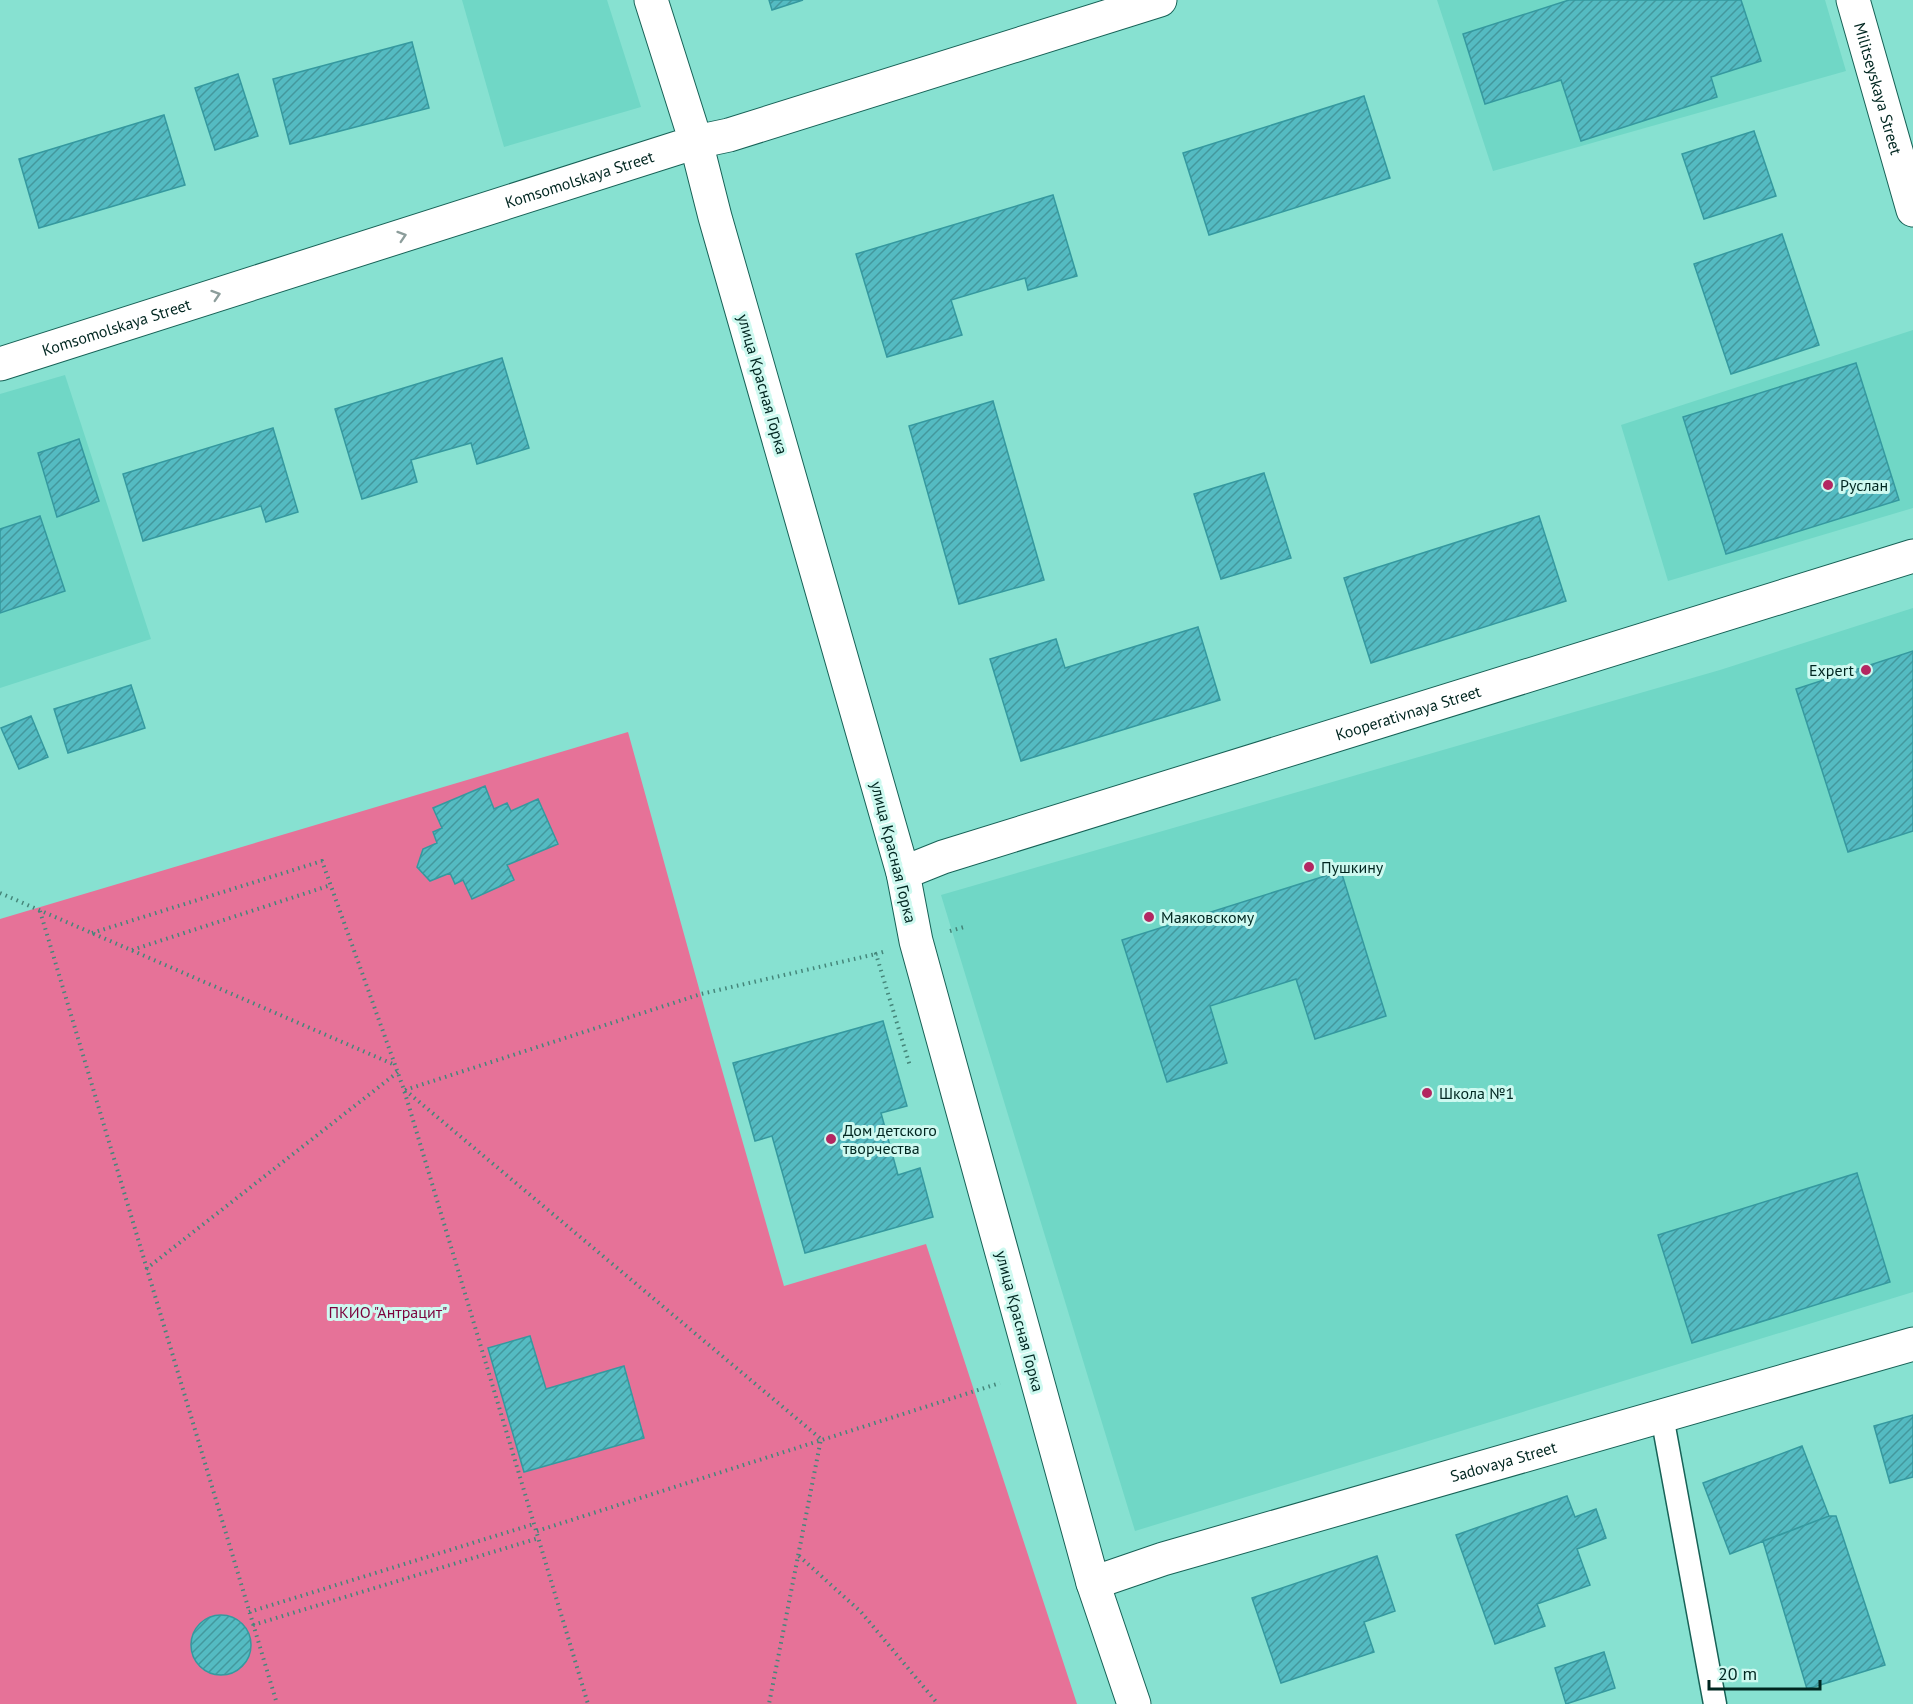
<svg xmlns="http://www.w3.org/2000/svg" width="1913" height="1704" font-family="'PT Sans',sans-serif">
<defs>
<pattern id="building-hatch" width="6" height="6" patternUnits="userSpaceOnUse" patternTransform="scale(1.5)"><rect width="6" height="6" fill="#54bbc2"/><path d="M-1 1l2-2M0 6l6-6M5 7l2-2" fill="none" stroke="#43989d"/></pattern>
</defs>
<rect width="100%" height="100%" fill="#87e1d1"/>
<path fill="#70d7c6" d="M462,0H607L641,107L504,147Z
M1437,0H1825L1846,71L1493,171Z
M1913,330V508L1668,581L1621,425Z
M65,375L151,639L0,688V394Z
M1913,608V1292L1135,1531L941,895L1720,670Z"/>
<path fill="#e67298" d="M628,732L710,1028L784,1286L926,1244L1077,1704H0V919Z"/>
<path fill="url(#building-hatch)" stroke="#35999f" stroke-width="1.5" d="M769,0H803L772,10Z
M1569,0H1741L1761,61L1711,77L1717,97L1581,141L1561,80L1485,104L1463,34Z
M412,42L429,108L290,144L273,79Z
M238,74L258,136L215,150L195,88Z
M1364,96L1390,178L1209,235L1183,153Z
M164,115L185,185L39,228L19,159Z
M1754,131L1776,196L1704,219L1682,154Z
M1053,195L1077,276L1028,290L1025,278L951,300L962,335L887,357L856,254Z
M1782,234L1819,345L1731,374L1694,264Z
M502,358L529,448L477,464L471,443L411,460L417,482L362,499L335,409Z
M1856,363L1899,500L1726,554L1683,417Z
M993,401L1044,580L959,604L909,426Z
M273,428L298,512L266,522L261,506L143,541L123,474Z
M79,439L99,501L57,517L38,453Z
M1264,473L1291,558L1221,579L1194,494Z
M40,516L65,591L0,613V529Z
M1539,516L1566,601L1371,663L1344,578Z
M1198,627L1220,700L1021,761L990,659L1056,639L1065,668Z
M1913,651V831L1848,852L1796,689Z
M131,685L145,728L68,753L54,709Z
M31,716L48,757L19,769L1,728Z
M485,786L494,809L507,803L511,811L538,799L558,844L507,865L514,880L472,899L463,880L455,884L450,873L430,881L417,867L423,849L437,843L433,832L442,828L433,808Z
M1341,871L1386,1016L1315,1039L1296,979L1210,1006L1227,1063L1167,1082L1122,940Z
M883,1021L907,1106L881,1113L898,1175L920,1168L933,1217L805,1253L772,1136L755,1141L733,1063Z
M1857,1173L1890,1282L1692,1343L1658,1235Z
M530,1336L546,1389L624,1366L644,1438L524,1472L488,1348Z
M1913,1415V1477L1890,1483L1874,1426Z
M1802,1446L1829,1516L1730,1554L1703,1483Z
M1567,1496L1575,1517L1596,1509L1606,1538L1577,1549L1590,1585L1537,1604L1545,1626L1495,1644L1456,1535Z
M1829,1516H1836L1885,1665L1807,1689L1763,1541Z
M1377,1556L1395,1611L1364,1622L1374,1652L1281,1683L1252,1598Z
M191 1645a30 30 0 1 1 60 0a30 30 0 1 1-60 0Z
M1604,1652L1615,1688L1566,1704L1555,1668Z"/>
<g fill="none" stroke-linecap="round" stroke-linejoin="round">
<defs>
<path id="service" d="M1662,1416L1715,1704"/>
<g id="minor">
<path id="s1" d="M1853,0L1913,210"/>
<path id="s2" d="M903,873L943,857L1913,556"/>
<path id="s3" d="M1093,1583L1163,1559L1913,1344"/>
<path d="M1134,1704L1093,1583L916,941L903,873L715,217L696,142L729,135L1160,0"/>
</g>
<g id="tertiary">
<path id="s4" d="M0,364L696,142L651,0"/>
</g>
</defs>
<use href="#service" stroke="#176257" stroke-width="25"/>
<use href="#minor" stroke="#176257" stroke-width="35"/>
<use href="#tertiary" stroke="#176257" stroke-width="35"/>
<path stroke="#45867a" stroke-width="4" stroke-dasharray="1.5 4.5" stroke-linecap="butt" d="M0,893L395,1065
M40,911L277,1704
M950,931L964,927
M92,933L322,861L404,1090L588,1704
M132,950L331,885
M883,952L876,954L910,1066
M405,1090L821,1439L769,1704
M405,1090L701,994L876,954
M146,1269L398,1072
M537,1531L1000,1383
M799,1556L861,1612L938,1704
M249,1612L534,1524
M253,1625L539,1538"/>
<use href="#service" stroke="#fff" stroke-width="22"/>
<use href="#minor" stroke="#fff" stroke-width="33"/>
<use href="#tertiary" stroke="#fff" stroke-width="33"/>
</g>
<defs><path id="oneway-chevron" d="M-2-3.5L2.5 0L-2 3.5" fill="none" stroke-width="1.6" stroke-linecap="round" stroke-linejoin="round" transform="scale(1.5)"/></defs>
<g stroke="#8c9d9b">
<use href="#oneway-chevron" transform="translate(402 236) rotate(-18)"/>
<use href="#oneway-chevron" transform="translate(216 295) rotate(-18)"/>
</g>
<g fill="#b32761" stroke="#cef9f0" stroke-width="2">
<circle cx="1828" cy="485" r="6"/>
<circle cx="1866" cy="670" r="6"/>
<circle cx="1309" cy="867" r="6"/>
<circle cx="1149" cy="917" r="6"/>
<circle cx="1427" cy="1093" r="6"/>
<circle cx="831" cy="1139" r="6"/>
</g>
<g text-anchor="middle" stroke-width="6" stroke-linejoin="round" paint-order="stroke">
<g font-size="16" fill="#002620" stroke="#cef9f0">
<text dy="6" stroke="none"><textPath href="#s1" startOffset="92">Militseyskaya Street</textPath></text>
<text dy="6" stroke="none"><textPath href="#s4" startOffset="608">Komsomolskaya Street</textPath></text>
<text dy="6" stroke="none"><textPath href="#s4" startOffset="122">Komsomolskaya Street</textPath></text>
<text transform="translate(763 384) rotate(74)" y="6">улица Красная Горка</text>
<text dy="6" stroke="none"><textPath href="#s2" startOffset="530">Kooperativnaya Street</textPath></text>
<text transform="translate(894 852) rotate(76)" y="6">улица Красная Горка</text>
<text transform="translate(1020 1321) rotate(75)" y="6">улица Красная Горка</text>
<text dy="6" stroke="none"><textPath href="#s3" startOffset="428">Sadovaya Street</textPath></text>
</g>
<g font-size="16" fill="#002620" stroke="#cef9f0" text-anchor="start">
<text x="1840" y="491">Руслан</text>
<text x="1854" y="676" text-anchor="end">Expert</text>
<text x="1321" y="873">Пушкину</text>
<text x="1161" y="923">Маяковскому</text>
<text x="1439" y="1099">Школа №1</text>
<text x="843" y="1136">Дом детского<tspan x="843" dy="18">творчества</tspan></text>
</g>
<g font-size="16" fill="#7b023c" stroke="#cef9f0">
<text x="388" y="1318">ПКИО "Антрацит"</text>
</g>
</g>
<path d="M1709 1680v9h111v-9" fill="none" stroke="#002620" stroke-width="3"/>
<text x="1718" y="1680" font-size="18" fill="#002620" stroke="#cef9f0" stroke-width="4.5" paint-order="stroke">20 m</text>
</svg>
